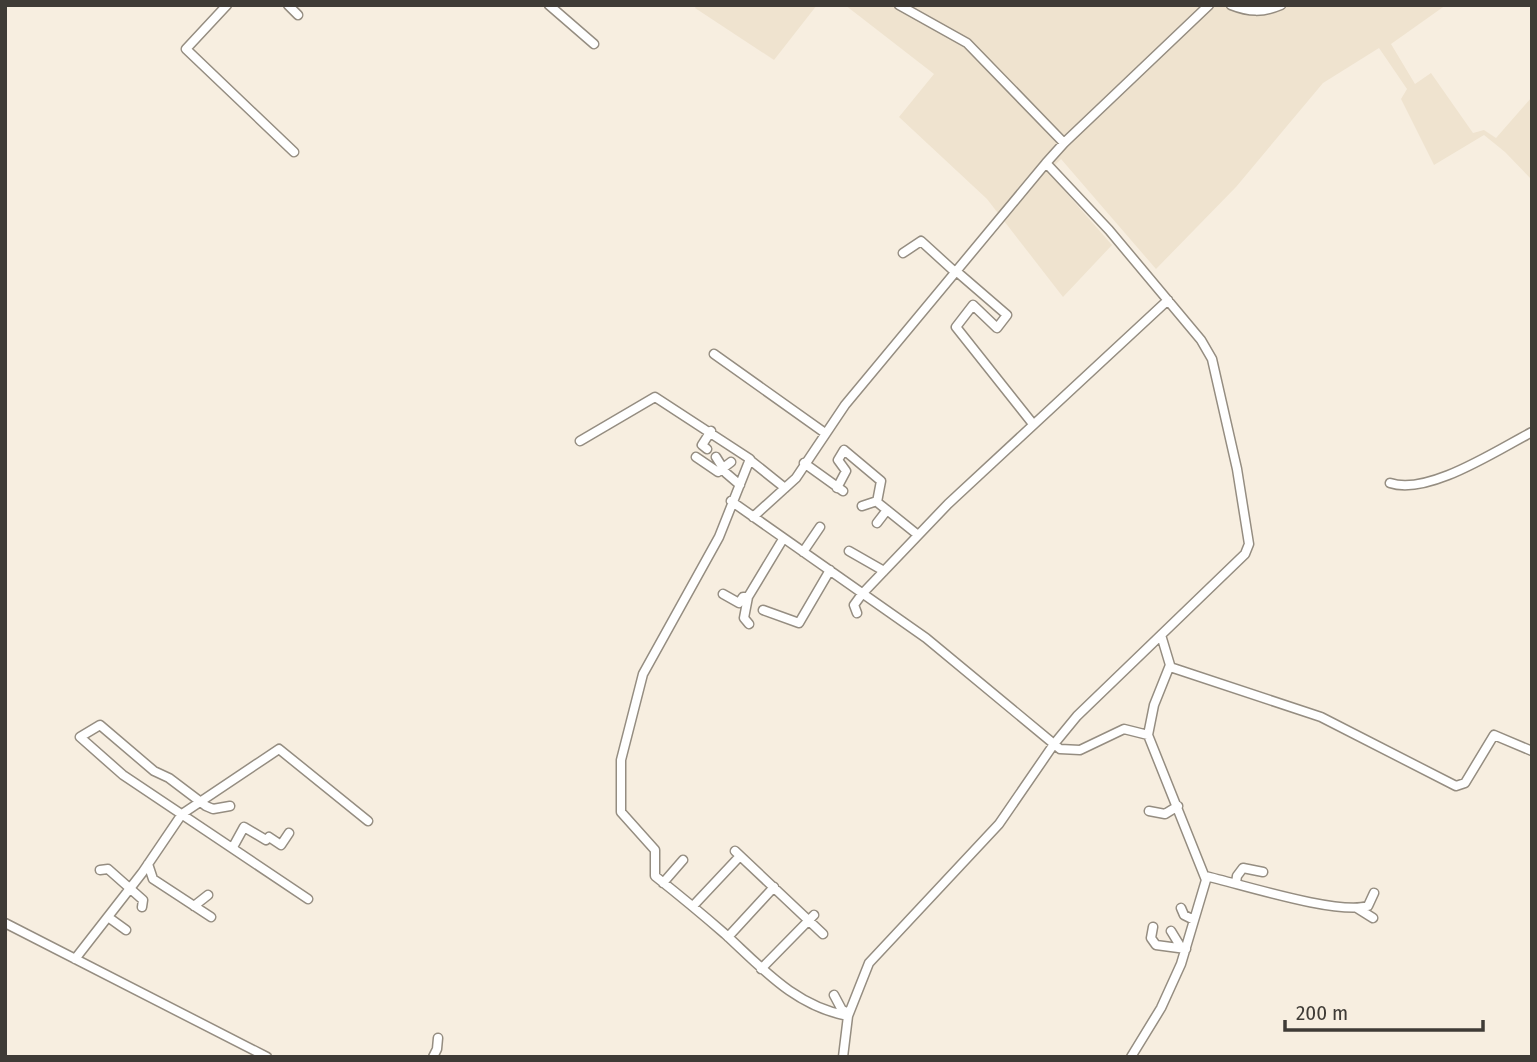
<svg xmlns="http://www.w3.org/2000/svg" width="1537" height="1062" font-family="'Fira Sans Condensed',sans-serif">
<rect width="100%" height="100%" fill="#f7eee0"/>
<path fill="#efe3cf" d="M697,5H817L774,60L695,8Z
M845,5H1446L1391,44L1415,84L1431,73L1473,133L1484,130L1496,138L1532,97V180L1505,152L1484,135L1434,165L1401,99L1407,89L1379,48L1323,83L1236,187L1156,269L1061,159L1048,172L1112,245L1063,297L987,199L899,117L934,74Z"/>
<g fill="none" stroke-linecap="round" stroke-linejoin="round">
<defs>
<path id="street" d="M227,5L186,49L294,152
M288,5L298,15
M549,5L594,44
M1231,5C1249,12 1262,13 1281,5
M1064,143L1209,5
M903,253L921,241L955,272
M956,271L1007,315L997,328L973,305L956,327L1033,424
M714,354L825,433
M580,441L655,397L750,459L719,537L643,674L621,760V812L655,850V876C679,895 702,914 725,934C763,969 795,1006 848,1016
M707,449L702,445L711,431
M696,457L718,472L731,462
M716,457L726,473L740,485
M750,460L785,488
M804,463L843,491
M1390,483C1428,496 1497,450 1532,432
M837,488L846,471L838,460L844,450L881,481L877,502L918,535
M731,501L926,638L1060,749L1080,750L1124,729L1148,735
M862,506L877,501
M753,517L796,478L845,405L1046,163
M877,523L887,510
M849,551L884,571
M803,552L820,527
M723,594L739,603L743,597H748L783,539
M748,597L744,618L749,624
M763,610L799,623L830,570
M857,613L854,605L862,594L948,504L1168,300
M1170,667L1321,717L1456,786L1465,783L1494,735L1532,751
M230,806L213,809L206,806L169,778L154,771L100,725L80,737L123,775L308,899
M1149,811L1165,814L1178,806
M233,847L244,827L266,840L269,837L281,845L289,833
M735,851L823,934
M148,864L153,879L211,917
M100,870L108,869L143,900L142,907
M1205,876C1241,884 1336,915 1368,906L1374,893
M663,883L683,860
M1236,883L1237,876L1243,868L1263,872
M194,906L208,895
M693,906L740,856
M1181,908L1184,915L1194,920
M1357,908L1373,918
M108,917L126,930
M5,923L267,1057
M1153,927L1151,938L1156,945L1186,949
M1171,931L1182,949
M728,937L774,887
M75,959L142,873L182,814L279,749L368,821
M761,969L814,915
M834,995L842,1010L849,1013
M433,1057L437,1049L438,1038
M843,1057L848,1016L869,963L999,824L1054,744L1077,716L1245,554L1249,544L1237,469L1212,359L1201,340L1109,230L1046,163L1064,143L967,43L899,5
M1131,1057L1161,1008L1181,964L1206,880L1148,735L1154,705L1170,665L1161,635"/>
</defs>
<use href="#street" stroke="#958d81" stroke-width="11"/>
<use href="#street" stroke="#fff" stroke-width="8"/>
</g>
<rect width="1537" height="1062" fill="none" stroke="#3f3b36" stroke-width="14"/>
<path d="M1285 1020v10h198v-10" fill="none" stroke="#3f3b36" stroke-width="3.5"/>
<text x="1296" y="1020" font-size="21" fill="#3f3b36" stroke="#f7eee0" stroke-width="5" paint-order="stroke">200 m</text>
</svg>
